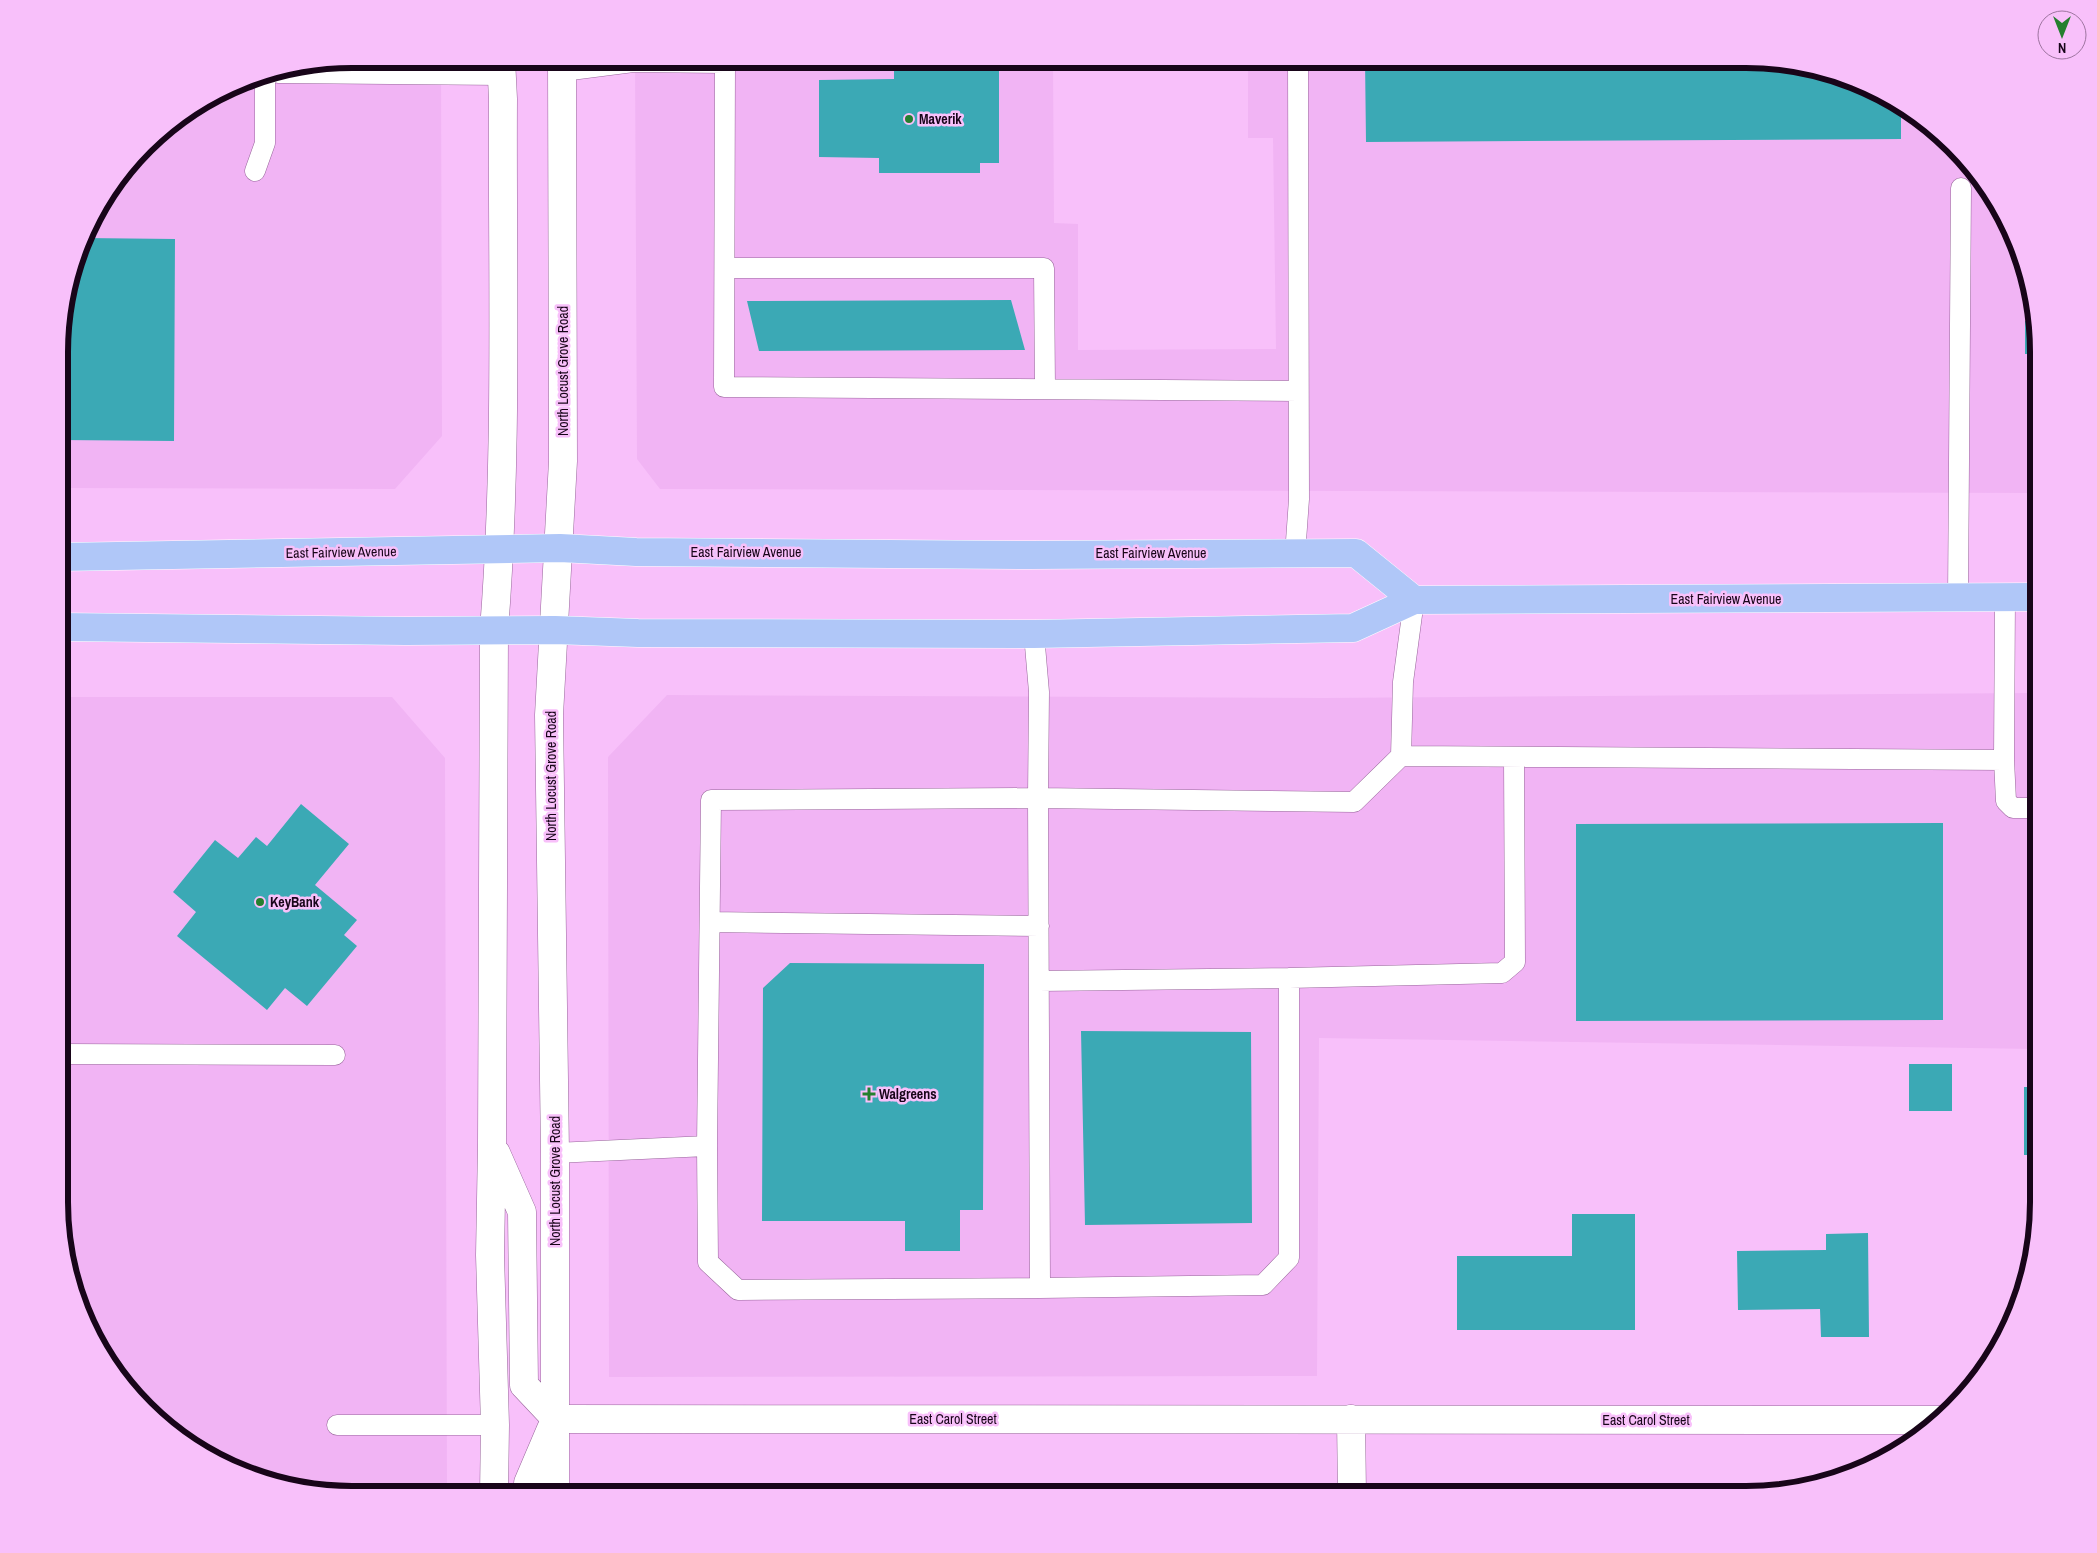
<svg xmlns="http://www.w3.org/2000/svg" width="2097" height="1553" font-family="'Archivo Narrow',sans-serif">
<rect width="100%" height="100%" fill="#f8c0fa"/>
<path fill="#f1b4f4" d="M351,59H441L442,436L395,489L61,488V313L89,222L158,131L239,81Z
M635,59H1053L1054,223L1078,224V350L1276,349L1273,138H1248V59H1765L1858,81L1924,119L1966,159L2008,222L2038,332V493L660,489L637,459Z
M2038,693V1049L1319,1038L1317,1376L609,1377L608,757L667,695L1323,698Z
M61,697H392L445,758L447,1494H332L257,1479L173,1434L98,1348L61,1240Z"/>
<path fill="#3ba9b5" d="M1365,59H1765L1858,81L1901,106V139L1366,142Z
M999,60V163H980V173H879V158L819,157V80L894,79V61Z
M84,238L175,239L174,441L61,440V313Z
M1011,300L1025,350L759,351L747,301Z
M2025,321H2034L2038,332V354H2025Z
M301,804L349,844L315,885L357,920L344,935L357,946L307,1006L285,988L267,1010L177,936L196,912L173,892L215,840L238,858L256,837L267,846Z
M1943,823V1020L1576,1021V824Z
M790,963L984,964L983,1210H960V1251H905V1221H762L763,988Z
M1081,1031L1251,1032L1252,1223L1085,1225Z
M1909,1064H1952V1111H1909Z
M2024,1087H2038V1155H2024Z
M1572,1214H1635V1330H1457V1256H1572Z
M1868,1233L1869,1337H1821L1820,1309L1738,1310L1737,1251L1826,1250V1234Z"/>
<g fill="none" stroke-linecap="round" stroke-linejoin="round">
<defs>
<path id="lane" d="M563,71L633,62L725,63L724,387L1298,391
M278,73L502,75
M255,171L265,143V76
M725,268H1044L1045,389
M1295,555L1299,499L1298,59
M1958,598L1961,188
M1034,634L1039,692L1038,798L1354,802L1401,756L2004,760L2005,597
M1401,756L1403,682L1414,600
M2004,760L2006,801L2013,808H2038
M710,922L1039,926
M1289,978L1502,973L1515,962L1514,757
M1039,981L1289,978V1258L1263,1285L1040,1288
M61,1054L335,1055
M555,1153L707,1146L711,800L1038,798L1040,1288L738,1290L708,1262L707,1146
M337,1425H495"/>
<path id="street" d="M556,1419L1940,1420
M1351,1419L1352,1494"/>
<path id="secondary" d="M496,1153L522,1212L524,1385L556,1419
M494,1494L495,1425L490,1255L492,1144L494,630C508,453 502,276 503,99L501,59
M528,1494V1483L551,1429
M555,1494V1153L549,715L563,461L562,59"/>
<path id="primary" d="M61,557L560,548L636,552L1031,555L1356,553L1414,600
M61,627L406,631L555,630L638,633L1034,634L1353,628L1414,600L2038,597"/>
</defs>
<use href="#lane" stroke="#98669b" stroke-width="21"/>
<use href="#street" stroke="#98669b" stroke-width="29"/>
<use href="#secondary" stroke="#98669b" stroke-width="29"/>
<use href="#primary" stroke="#fff" stroke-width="29"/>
<use href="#lane" stroke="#fff" stroke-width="20"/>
<use href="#street" stroke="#fff" stroke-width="28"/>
<use href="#secondary" stroke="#fff" stroke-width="28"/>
<use href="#primary" stroke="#b0c7f8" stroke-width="28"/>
</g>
<g fill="#257f2f" stroke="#f8c0fa" stroke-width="2">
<circle cx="909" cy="119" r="5"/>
<circle cx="260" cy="902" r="5"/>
<path d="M866.5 1086.5h5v5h5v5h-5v5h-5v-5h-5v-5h5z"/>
</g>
<g text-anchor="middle" stroke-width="5" stroke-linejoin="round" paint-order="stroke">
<g font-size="14" font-weight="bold" fill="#180519" stroke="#f8c0fa" text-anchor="start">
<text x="919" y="124">Maverik</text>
<text x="270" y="907">KeyBank</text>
<text x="879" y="1099">Walgreens</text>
</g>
<g font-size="14" fill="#180519" stroke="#f8c0fa">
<text transform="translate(563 371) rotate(-90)" y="5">North Locust Grove Road</text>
<text transform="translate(341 552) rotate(-1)" y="5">East Fairview Avenue</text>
<text x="746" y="557">East Fairview Avenue</text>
<text x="1151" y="558">East Fairview Avenue</text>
<text x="1726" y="604">East Fairview Avenue</text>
<text transform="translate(551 776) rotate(-90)" y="5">North Locust Grove Road</text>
<text transform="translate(555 1181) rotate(-90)" y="5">North Locust Grove Road</text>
<text x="953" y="1424">East Carol Street</text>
<text x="1646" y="1425">East Carol Street</text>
</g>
</g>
<path d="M0 0H2097V1553H0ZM352 68H1746A284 284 0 0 1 2030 352V1202A284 284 0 0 1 1746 1486H352A284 284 0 0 1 68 1202V352A284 284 0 0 1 352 68Z" fill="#f8c0fa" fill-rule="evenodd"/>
<path fill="none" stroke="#180519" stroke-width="6" d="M352 68H1746A284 284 0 0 1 2030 352V1202A284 284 0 0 1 1746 1486H352A284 284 0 0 1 68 1202V352A284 284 0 0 1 352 68Z"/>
<g transform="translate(2062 35) rotate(180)"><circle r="24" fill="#f8c0fa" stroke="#9e75a0"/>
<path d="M0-4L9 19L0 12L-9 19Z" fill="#257f2f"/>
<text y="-8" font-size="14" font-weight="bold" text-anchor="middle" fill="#180519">N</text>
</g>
</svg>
